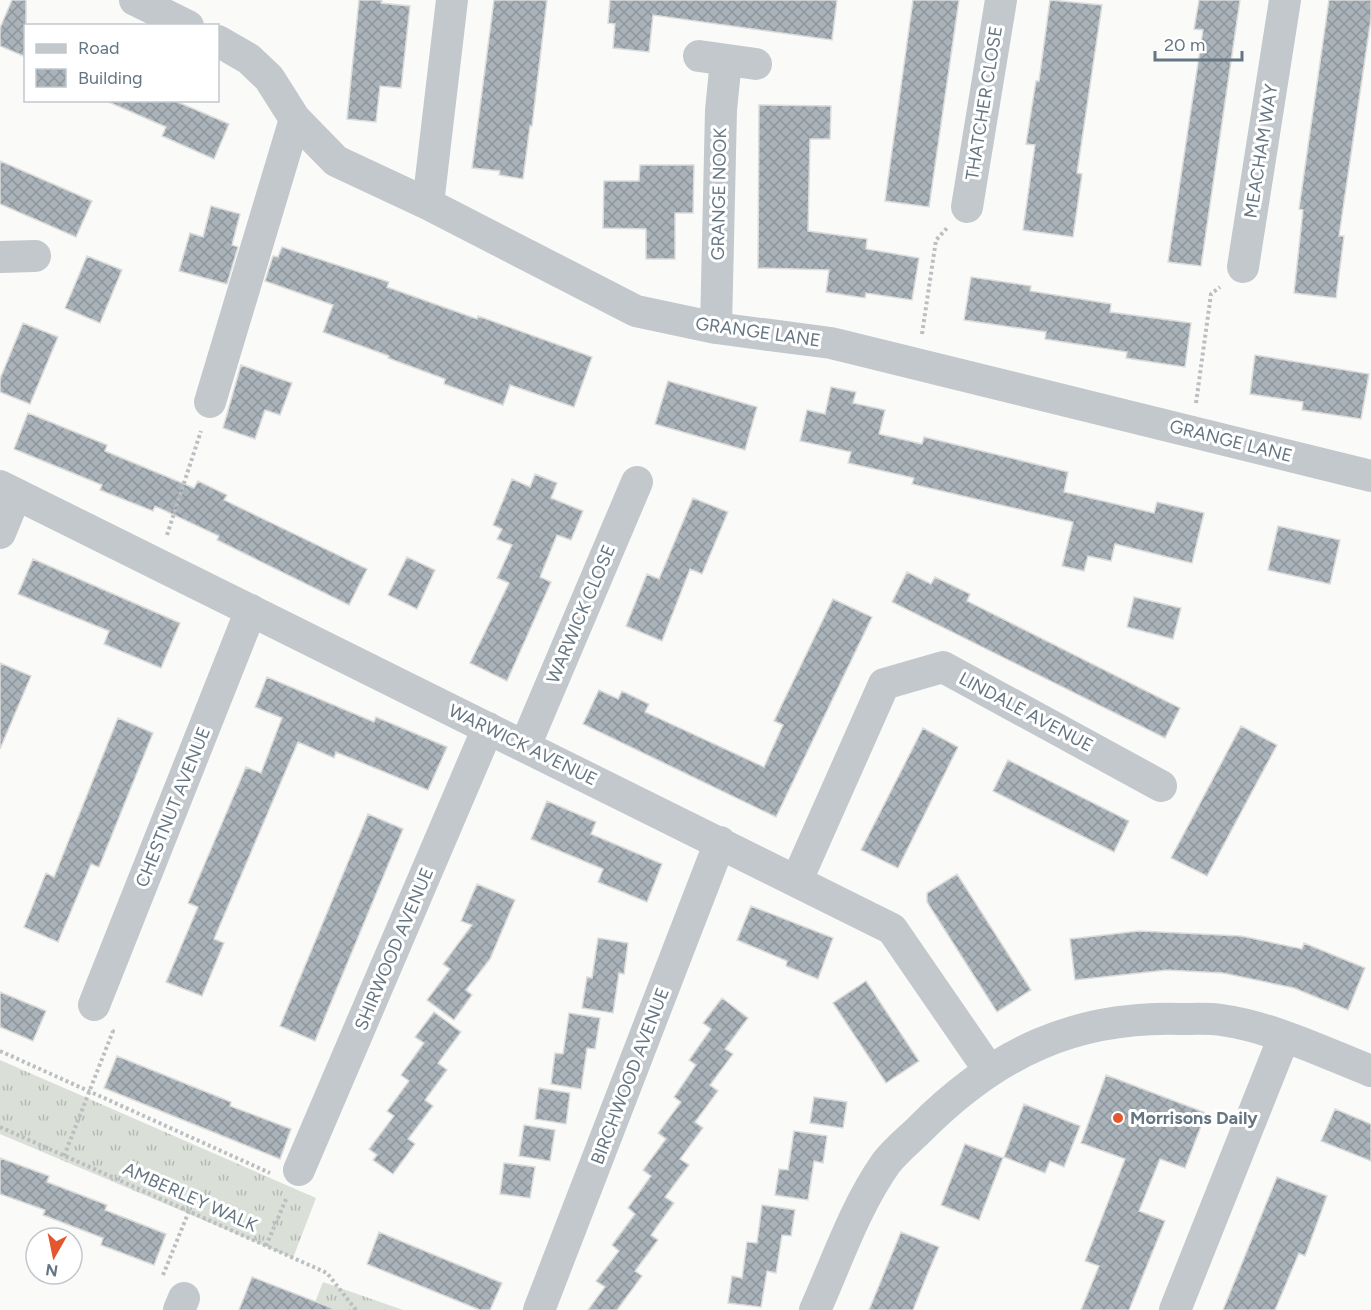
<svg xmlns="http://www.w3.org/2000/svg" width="1371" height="1310" font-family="Figtree,sans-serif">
<defs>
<pattern id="grass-tufts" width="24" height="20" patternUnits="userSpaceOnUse" patternTransform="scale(1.5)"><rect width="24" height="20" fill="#dadfd7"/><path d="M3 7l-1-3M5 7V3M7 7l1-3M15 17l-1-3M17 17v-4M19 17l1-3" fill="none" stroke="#b4b9b4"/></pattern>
<pattern id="building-cross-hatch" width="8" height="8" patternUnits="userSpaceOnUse" patternTransform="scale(1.5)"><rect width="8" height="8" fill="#aab3b9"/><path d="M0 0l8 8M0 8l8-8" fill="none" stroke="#8e969c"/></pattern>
</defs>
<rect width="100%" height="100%" fill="#fafaf8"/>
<path fill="url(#grass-tufts)" d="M0,1060L316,1198L293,1258L0,1134Z
M323,1282L403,1310H312Z"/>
<path fill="url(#building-cross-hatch)" stroke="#dcdcda" stroke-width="1.5" d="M12,0H26V57L0,46V28Z
M359,0H382L381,3L410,6L401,88L380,86L376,122L347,119Z
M494,0H547L532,126H530L523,179L499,175L500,171L472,168Z
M610,0H837L832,40L653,15L649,52L613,48L615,24L608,23Z
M913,0H959L929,207L885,201Z
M1050,0L1102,5L1077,173L1082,174L1073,237L1023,230L1035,145L1026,144L1036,81H1039Z
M1199,0H1240L1201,266L1168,262L1203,30L1194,29Z
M1329,0H1371V18L1339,236H1344L1336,298L1294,293L1303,210L1299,209Z
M104,100H173L229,124L214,159L162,136L166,127Z
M759,105L831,106L830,139H810L808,231L867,239L866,249L919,258L912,300L866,293L865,298L826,292L829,270L758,268Z
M0,161L92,201L76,237L0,204Z
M640,165H694L693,213H675V259H646V229L603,228L604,181H639Z
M211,206L240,214L232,245L238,247L227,284L179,271L190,233L203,237Z
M282,247L389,282L387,287L477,319L478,316L592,357L574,407L510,385L503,405L444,384L445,379L388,358L389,356L323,332L333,305L265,281L273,256L278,257Z
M87,256L122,270L100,323L65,308Z
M971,277L1031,286L1030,291L1111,304L1110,312L1191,323L1185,367L1126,358L1127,352L1045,339L1046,332L964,320Z
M23,323L58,337L30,404L0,392V379Z
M1255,355L1369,374L1361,419L1302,410L1303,402L1250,394Z
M241,365L292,383L280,415L265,410L255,439L223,428Z
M668,381L757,407L745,450L655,424Z
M831,387L856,392L853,403L885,410L879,434L922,444L924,437L1068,472L1064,492L1154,513L1157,502L1204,513L1192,563L1115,544L1111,561L1088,556L1084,571L1062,566L1073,522L912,484L914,478L848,463L851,452L800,441L807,410L825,414Z
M28,413L107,445L105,451L194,488L198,481L227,495L224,500L367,569L349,605L217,540L219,536L155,506L153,511L100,490L102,485L14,449Z
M535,474L557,483L551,498L583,511L571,540L557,535L540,577L551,582L507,681L470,663L509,583L497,578L512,545L497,539L502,529L493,525L512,479L530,487Z
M693,498L728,512L702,574L690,569L662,641L626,626L647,574L659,579Z
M1278,526L1340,540L1330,584L1268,570Z
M407,557L435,570L417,609L388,595Z
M33,559L180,623L161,668L104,644L109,631L18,594Z
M907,572L931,584L935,577L970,594L967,601L1180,708L1165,738L892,602Z
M1134,597L1181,608L1173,639L1127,627Z
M833,599L872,617L776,817L583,724L599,690L618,699L622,691L649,704L645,712L764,767L783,725L774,721Z
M0,663L31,676L0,749Z
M267,677L374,722L376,717L447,747L428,790L336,752L334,758L298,742L214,939L224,943L202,996L166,982L198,907L188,903L246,767L261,773L282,718L255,707Z
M118,718L153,733L99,867L91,864L58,942L24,927L46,873L54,877Z
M1241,726L1277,745L1207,876L1171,858Z
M923,728L958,747L898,868L861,850Z
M1008,760L1129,821L1114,852L993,791Z
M547,801L596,822L591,834L662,864L647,902L598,882L603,869L531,839Z
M368,814L403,829L315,1041L280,1026Z
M957,874L1031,990L997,1012L927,902V893Z
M477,884L515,900L490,959L466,990L472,995L454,1020L427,1000L450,969L443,964L472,925L461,921Z
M751,906L833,938L818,979L786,966L787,961L737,940Z
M1139,931L1241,936L1302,949L1304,943L1365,968L1348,1010L1294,988L1223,973L1167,970L1075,980L1070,939Z
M598,938L628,943L624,974L619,973L613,1013L582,1008L587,977L592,978Z
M866,981L919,1061L886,1083L833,1003Z
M0,992L46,1011L33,1041L0,1027Z
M722,998L748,1018L725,1049L733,1054L710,1085L718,1091L695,1122L703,1128L680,1159L689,1165L665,1197L674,1203L651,1235L658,1240L635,1271L642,1276L617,1310H588L605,1287L596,1281L619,1251L612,1245L635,1214L628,1208L651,1176L643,1170L666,1139L658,1133L681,1102L674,1097L696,1065L689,1060L711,1029L703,1023Z
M434,1012L461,1032L438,1063L447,1070L425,1100L433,1106L408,1139L415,1144L393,1174L373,1160L377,1155L369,1149L394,1116L387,1111L409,1081L401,1075L424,1043L415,1037Z
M569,1013L600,1018L595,1049L587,1048L581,1089L551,1084L555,1053L563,1054Z
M117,1056L231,1102L230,1106L291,1129L280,1159L104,1088Z
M1106,1075L1206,1113L1185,1168L1160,1159L1139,1211L1165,1221L1129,1310H1081L1099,1266L1085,1261L1125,1159L1081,1143Z
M539,1088L570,1093L566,1124L535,1119Z
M814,1097L847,1102L843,1128L810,1123Z
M1024,1104L1080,1126L1064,1167L1050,1161L1045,1173L1004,1157Z
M1335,1109L1371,1124V1161L1321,1141Z
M524,1125L555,1130L550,1161L519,1156Z
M794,1131L827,1136L823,1163L814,1161L808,1200L775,1195L779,1169L788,1170Z
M965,1144L1003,1158L979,1220L941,1205Z
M0,1158L49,1176L47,1182L107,1205L105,1210L166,1234L154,1265L101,1245L103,1238L43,1215L45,1210L0,1194Z
M504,1163L535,1167L530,1198L500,1194Z
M1277,1177L1327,1196L1305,1256L1299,1253L1275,1310H1223Z
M762,1205L795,1210L791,1236L782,1235L776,1273L767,1271L761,1307L728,1303L732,1276L742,1278L747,1242L757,1243Z
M379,1232L502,1283L490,1310H480L367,1264Z
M901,1232L939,1247L927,1275L913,1310H869Z
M252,1277L332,1308V1310H239Z"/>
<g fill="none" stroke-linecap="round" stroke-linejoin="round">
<path stroke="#bbbfc2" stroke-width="4" stroke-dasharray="3 3" stroke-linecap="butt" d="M922,334L936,240L948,227
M1196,403L1211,294L1220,287
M167,535L201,431
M0,1051L270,1173
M0,1127L327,1273L356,1310
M64,1156L113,1031L110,1030
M266,1246L287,1197
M163,1275L189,1211"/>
<path stroke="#c3c8cc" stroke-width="32" d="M135,0L188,26
M218,41L249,59L269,78L295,119L336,161L428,204L636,311L716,328L831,343L1371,476
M699,56L756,64
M428,204L452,0
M967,207L1001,0
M0,257L35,256
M1243,267L1285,0
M716,328L721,110L726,60
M210,402L295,119
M0,486L892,929L989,1070
M0,533L16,494
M525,746L637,482
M797,880L884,684L943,667L1161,786
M94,1005L251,610
M299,1170L488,728
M179,1310L184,1298
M539,1310L720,842
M815,1310C837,1261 855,1207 886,1163C896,1150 910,1139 921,1128C996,1053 1074,1016 1180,1019C1193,1019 1208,1018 1221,1020C1272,1027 1323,1052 1371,1071
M1175,1310L1284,1037"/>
</g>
<circle fill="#e4572e" stroke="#fff" stroke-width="2" cx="1118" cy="1118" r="6"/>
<g text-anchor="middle" stroke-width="6" stroke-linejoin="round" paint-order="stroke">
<g font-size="18" fill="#657683" stroke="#fff">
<text transform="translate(984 103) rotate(-81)" y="6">THATCHER CLOSE</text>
<text transform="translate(1261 151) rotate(-81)" y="6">MEACHAM WAY</text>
<text transform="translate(719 194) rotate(-89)" y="6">GRANGE NOOK</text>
<text transform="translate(758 332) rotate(8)" y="6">GRANGE LANE</text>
<text transform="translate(1231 441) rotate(14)" y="6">GRANGE LANE</text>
<text transform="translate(581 614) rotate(-67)" y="6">WARWICK CLOSE</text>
<text transform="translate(1026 712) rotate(28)" y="6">LINDALE AVENUE</text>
<text transform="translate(523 745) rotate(26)" y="6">WARWICK AVENUE</text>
<text transform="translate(173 807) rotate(-68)" y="6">CHESTNUT AVENUE</text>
<text transform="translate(394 949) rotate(-67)" y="6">SHIRWOOD AVENUE</text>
<text transform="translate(630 1076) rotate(-69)" y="6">BIRCHWOOD AVENUE</text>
<text transform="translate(190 1197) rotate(24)" y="6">AMBERLEY WALK</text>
</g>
<g font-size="18" font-weight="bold" fill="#657683" stroke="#fff" text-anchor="start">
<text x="1130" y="1124">Morrisons Daily</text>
</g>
</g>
<rect x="24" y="24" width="195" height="78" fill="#ffffff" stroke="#c1c8cd" stroke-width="1.5"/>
<rect x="36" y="44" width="30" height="9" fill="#c3c8cc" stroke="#c1c8cd" stroke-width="1.5"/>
<text x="78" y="54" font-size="18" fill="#657683">Road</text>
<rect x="36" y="69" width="30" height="18" fill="url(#building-cross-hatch)" stroke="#c1c8cd" stroke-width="1.5"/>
<text x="78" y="84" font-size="18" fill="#657683">Building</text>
<g transform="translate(54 1256) rotate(189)"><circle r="28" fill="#ffffff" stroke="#c1c8cd" stroke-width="1.5"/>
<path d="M0-4.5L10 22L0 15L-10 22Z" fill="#e4572e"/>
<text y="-9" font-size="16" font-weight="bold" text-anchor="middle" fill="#657683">N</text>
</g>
<path d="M1155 51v9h87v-9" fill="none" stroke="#657683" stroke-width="3"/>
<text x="1164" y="51" font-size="18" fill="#657683" stroke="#ffffff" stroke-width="4.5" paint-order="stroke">20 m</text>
</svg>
